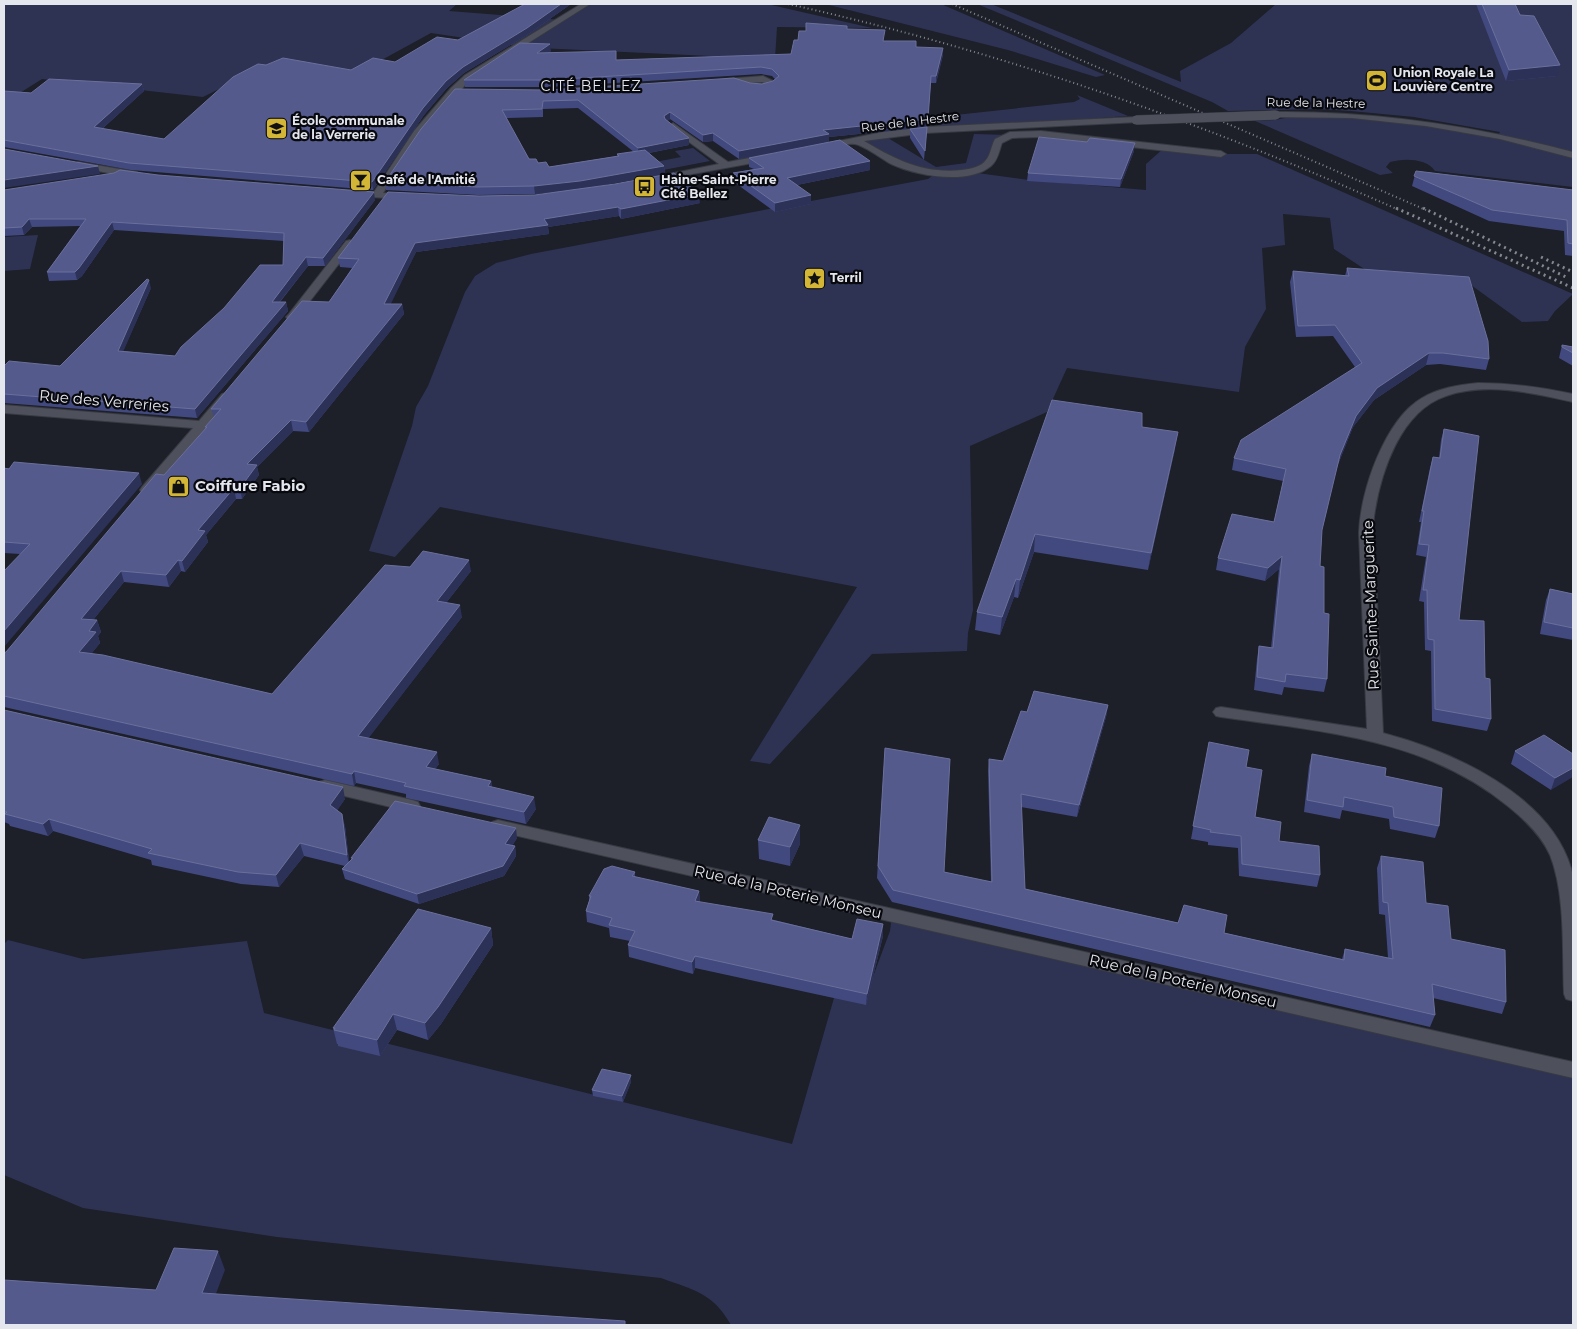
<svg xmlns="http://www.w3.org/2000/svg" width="1577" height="1329" font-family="Montserrat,sans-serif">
<rect width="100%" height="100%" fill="#1d1f29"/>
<path fill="#2e3354" d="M4,4H457L449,11L562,20L586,4H767L872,28L777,27L775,59L517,47L519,46L431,33L356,74L275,61L203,97L42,79L15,96L4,94Z
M825,4H941L1105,75L1096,77L1008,50Z
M977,4H991L1181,82L1180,71L1231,43L1276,4H1573V187L1435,171C1427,158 1403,158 1390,162L1386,167L1393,173L1380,175L1255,121L1275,120L1305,114L1370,116L1498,135L1500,132L1414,117L1351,111L1318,109L1228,111L1212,102Z
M1077,95L1128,116L934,130L946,116L1074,102L1080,99Z
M974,134L1010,135L1002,138L992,157L970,172L1029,180L1146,190V164L1164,148L1221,154H1257L1573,294L1555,311L1548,321L1522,322L1471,285L1372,274L1334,249L1330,218L1283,214L1285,245L1262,248L1266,309L1245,347L1239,392L1067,368L1047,412L970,446L973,610L968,633L967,651L872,654L770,764L750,761L857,587L440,507L395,557L369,551L412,426L416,407L428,386L465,292L475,276L496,263L531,254L928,179L935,174L924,173L857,141L883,135L936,167L966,163Z
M693,148L710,161L658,171L650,163L681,157L675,151Z
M38,235L30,269L4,271V237Z
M892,915L1573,1070V1325H731C713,1293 694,1290 661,1278L277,1237L83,1208L4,1175V944L8,940L83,959L247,941L264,1013L792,1144L836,991L865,998L890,931Z"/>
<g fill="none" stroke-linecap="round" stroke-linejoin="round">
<defs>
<path id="minor" d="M581,4H590L471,79L432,120L383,193L407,195V199L351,196L349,194L354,191L374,192L414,131L451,88L465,75Z
M763,76L777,83C771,89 759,92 752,87L753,85L767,84L762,82L725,85L721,82L725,79Z
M1276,112C1378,111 1475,126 1573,152V158L1500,139L1426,126L1352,118L1273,117L1272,115Z
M1136,117L1140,120L1139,122L925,133L864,141C896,160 924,174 962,170C970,169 981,167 986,160C991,154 991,146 995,139L1010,132L1041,131L1221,151L1226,154L1221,157L1041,137L1012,138L1002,143C999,151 998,160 991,166C967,186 915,175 891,164C882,159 862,144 854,144C845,143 833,148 824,150L819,147L824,144L883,132L925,127Z
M673,123L728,162L770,154L775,157L770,160L654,181V177L719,164L670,128L669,126Z
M78,162L137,172L142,175L137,178L75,167L73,165Z
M350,240L355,243L296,319H288L286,317L288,315L346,241Z
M1478,383C1510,383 1541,387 1573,394V402C1533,393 1487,382 1446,396C1400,411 1380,474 1374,517C1371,537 1375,558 1376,578C1378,629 1381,681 1383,733C1451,751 1549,794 1571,868C1576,886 1573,906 1573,925C1573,950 1575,976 1573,1001L1566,999L1564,994C1562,951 1566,896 1550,855C1541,835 1525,820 1509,807C1425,738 1323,732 1221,717L1216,716L1213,712L1216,708L1221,707L1367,729L1359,533C1360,492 1385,419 1422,398C1439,388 1458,385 1478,383Z
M226,393L230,394L232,397L230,400L152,493H142L140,490L142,487L193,428L4,413V405L199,421L222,394Z
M325,780L412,800L418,802L420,806L418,810L412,812L319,790L317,786L319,782Z
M498,820L1573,1062V1078L492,830L490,826L492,822Z"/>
</defs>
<use href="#minor" stroke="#383a42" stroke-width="2"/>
<use href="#minor" fill="#4e505c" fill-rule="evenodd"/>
<path stroke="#85878f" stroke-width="2" stroke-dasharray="1 3" stroke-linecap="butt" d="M788,4C1000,51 1200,121 1399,210
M952,4L1426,210"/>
<path stroke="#85878f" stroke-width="3" stroke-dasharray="2 4" stroke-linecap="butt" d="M1396,208L1573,288
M1423,208L1566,277
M1541,257L1573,272"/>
<defs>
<path id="minor-bridge" d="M1136,120L1276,115"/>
</defs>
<use href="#minor-bridge" stroke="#383a42" stroke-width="10" stroke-linecap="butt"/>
<use href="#minor-bridge" stroke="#4e505c" stroke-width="9"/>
</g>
<path fill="#42497f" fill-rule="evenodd" d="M525,4H571L527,35L464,73L447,88L424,115L373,190L131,170L4,147V91L31,93L142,84L144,91L102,129L164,139L266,65L351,70L395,62L458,40Z
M1476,4H1515L1520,15L1557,76L1506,81Z
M847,29L884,41L916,47L943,55L936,83H931L927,127L829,137V142L739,159L713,141L703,142L670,119L667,121L689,138V145L649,153L664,166L665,174L585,188L700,203L621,219L619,216L548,227L549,234L416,252L390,304H402L404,314L309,432L293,431L257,467L259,475L242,499H236L206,535L208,542L185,572L181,571L169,587L124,582L93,620H97L101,632L98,636L100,643L91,654L272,694L410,567L471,571L446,603L462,617L368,738L439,764L435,769L491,781L492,787L536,809L526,824L406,798V794L356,783L354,786L4,707V708V653L6,652L206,428L205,427L214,417L211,409L329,302L352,268L340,267L338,258L479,196L535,195L570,190L535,194L478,195L386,190L385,182L421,129L548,90L750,83L762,84L773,81L775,79L772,76L761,74L549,87H465L464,80L551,51L549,53L616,60L791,54L798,40L806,31ZM578,108L634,152L617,154V156L549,167L529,159L506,118L543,117V109Z
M927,127L924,160L910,138V129Z
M1087,142L1134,151L1120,187L1027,181L1028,173Z
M749,158L870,161V170L797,185L811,204L775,212L734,182L733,173L754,169L749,167Z
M1416,171L1573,190V256L1565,255L1564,231L1489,221L1412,186Z
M158,175L375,200L325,266H308L280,302H286L288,311L197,418L4,403V366H60L151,288L123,351L175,356L283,265L284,241L114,230L82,276L77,280L49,281L47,272L80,226L32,227L24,235L4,236V190Z
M1347,268L1489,359L1486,370L1440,364L1426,365L1374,400L1353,427L1337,467L1322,530L1320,566L1324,613L1327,679L1324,692L1284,687L1282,695L1254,690L1257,659L1259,646L1271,648L1279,569L1265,581L1216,570L1218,558L1274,522L1283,481L1232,470L1234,458L1355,367L1333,336L1296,337L1290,282L1293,271L1345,276Z
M1562,345L1573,347V366L1559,358Z
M1052,400L1142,427L1175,449L1148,570L1034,552L1018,598L1014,597L1000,635L975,630L977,612Z
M1444,429L1459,620L1485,678L1491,719L1487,731L1432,721L1431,651L1425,650L1424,602L1419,601L1426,557L1416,555L1421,522H1419L1430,468L1433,457L1439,458L1441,440Z
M4,468L142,484L20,554L4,553Z
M1550,589L1573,594V640L1540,634L1546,600Z
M1108,705L1106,717L1077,817L1021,807L1025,889L1342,959L1345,949L1388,958L1385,915L1379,914L1377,868L1381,856L1426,903L1451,939L1506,1002L1502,1014L1433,998L1435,1015L1430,1027L892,902L877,878L885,748L944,872L991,882L988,771L989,759L1003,761L1027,712Z
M4,710L345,799L337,810L345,826L349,862L352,859L351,858L517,838L512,846H515L516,856L504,876L419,904L345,879L342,869L345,866L304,856L279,887L241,884L152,865L151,860L53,831L48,836L10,826L9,824L4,822Z
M1209,742L1246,767L1255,817L1279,841L1320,875L1317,887L1239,876L1238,848L1208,845V842L1191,839Z
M1515,751L1573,754L1551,790L1511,764Z
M1312,754L1385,776L1439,826L1435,838L1390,829L1389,819L1342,810L1340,819L1304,812L1309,766Z
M800,825V844L790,866L759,859L758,840Z
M635,872V877L699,891L700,902L852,939L883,936L866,1005L695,968L693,974L629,957L628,945L630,941L610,937L609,928L587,922L586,911L589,901V896Z
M491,928L493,945L441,1024L428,1040L397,1030L380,1056L338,1046V1044H337L333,1028Z
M631,1082L623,1102L593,1096L592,1090Z"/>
<path fill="#2c3158" d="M561,4H571L527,35L464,73L447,88L424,115L373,190L372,182L423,108L446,81L463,67Z
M550,44L551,51L538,60L537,53Z
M943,48V55L936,83V76Z
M1560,65L1557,76L1506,81L1509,70Z
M931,76L927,127L829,137V142L739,159V151L823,130Z
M142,84L144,91L95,135L94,127Z
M670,112V119L664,124V116Z
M713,133V141L703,142V135Z
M689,138V145L638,155V148Z
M1135,143L1134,151L1120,187L1121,179Z
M870,161V170L787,187V178Z
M98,166L100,174L4,188V180Z
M664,166L665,174L581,189L535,194L534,186Z
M374,192L375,200L325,266L323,258Z
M699,194L700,203L621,219V209Z
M811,195V204L775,212V203Z
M618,207L619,216L548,227L549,234L416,252L386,314L384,304L415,243L544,219Z
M29,219L32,227L24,235L22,227Z
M112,222L114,230L82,276L77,280L75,272Z
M306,257L308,266L273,310L272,302Z
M149,280L151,288L120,359L118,351Z
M286,302L288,311L197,418L195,409Z
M402,304L404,314L309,432L306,422Z
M1429,353L1426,365L1374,400L1353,427L1337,467L1340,455L1356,416L1377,388Z
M291,420L293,431L257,467L259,475L242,499L240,488L247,464Z
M1178,432L1175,449L1148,570L1151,553Z
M139,473L142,484L4,647V631Z
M234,488L236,499L206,535L208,542L185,572L182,561L198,530Z
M1035,534L1034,552L1018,598L1020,580Z
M1282,556L1279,569L1265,581L1268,568Z
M178,560L181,571L169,587L166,575Z
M469,560L471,571L439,612L437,601Z
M121,571L124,582L85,630L81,619Z
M1016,579L1014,597L1000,635L1002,617Z
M460,605L462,617L361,748L358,736Z
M97,620L101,632L98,636L100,643L83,664L79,652L89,631Z
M1108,705L1106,717L1077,817L1079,805Z
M437,752L439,764L428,779L426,767Z
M1573,768V777L1551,790L1555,778Z
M354,771L356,783L354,786L352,774Z
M491,781L493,793L488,786Z
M343,787L345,799L333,817L330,805Z
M534,797L536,809L526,824L524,812Z
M342,814L345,826L350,867L347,855Z
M49,819L53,831L48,836L43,824Z
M800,825V844L790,866V847Z
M516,828L517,838L507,854L505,844Z
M300,843L304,856L279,887L276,875Z
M515,846L516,856L504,876L419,904L417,894Z
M699,891L700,902L695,901Z
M883,924V936L866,1005L867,994Z
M491,928L493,945L441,1024L428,1040L425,1023Z
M695,956V968L693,974L692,962Z
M393,1014L397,1030L380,1056L377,1040Z
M631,1075V1082L623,1102L622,1096Z
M218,1251L225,1270L209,1312L202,1293Z"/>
<path fill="#545a8b" stroke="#6a709b" d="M525,4H561L527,28L463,67L446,81L423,108L372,182L129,163L4,140V91L31,93L49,79L142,84L94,127L164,139L233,77L258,64L266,65L283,58L351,70L373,58L395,62L437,37L458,40Z
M1482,4H1515L1520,15L1534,16L1560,65L1509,70Z
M806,23L847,26V29L885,30L883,41H916V47L943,48L936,76H931L928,119L823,130L829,134L739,151L713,133L703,135L670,112L664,116L665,119L689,138L638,148L578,100L543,101L542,109L502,110L529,159H536L538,163L546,162L549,167L619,156L617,154L645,150L664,166L580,181L534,186L477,187L385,182L421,129L455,89L548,90L734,78L750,83L762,84L773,81L779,76L772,69L761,67L548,80H464L520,43L550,44L537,53L616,51V60L791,54L794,40H798L799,31H806Z
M927,127L925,151L910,129Z
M1039,137L1087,142L1090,138L1135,143L1121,179L1028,173Z
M840,140L870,161L787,178L811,195L775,203L733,173L764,168L749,158Z
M4,149L98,166L4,180Z
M120,170L158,175L374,192L323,258L306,257L272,302H286L195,409L4,394V366L9,361L60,366L147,279L149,280L118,351L175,356L181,347L224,308L260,265H283L284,233L112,222L79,268L75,272H47L86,219H29L22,227L4,228V190L114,173Z
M1416,171L1573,190V244L1568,243L1567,220L1492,210L1414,176Z
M674,173L699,194L621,209L618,207L544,219L548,225L415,243L384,304H402L306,422L291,420L247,464L257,465L240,488H234L198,530L205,531L182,561L178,560L166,575L121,571L81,619L97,620L89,631L96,632L79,652L103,655L272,694L385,565L410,567L423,551L469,560L437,601L460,605L358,736L437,752L426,767L491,781L488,786L534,797L524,812L404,786L406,783L354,771L352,774L4,696V653L6,652L156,474L164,475L207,427H205L221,409H211L302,301L329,302L359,259L338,258L388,192L479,196L535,195L615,184Z
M1347,268L1469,277L1488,341L1489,359L1443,353H1429L1377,388L1356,416L1340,455L1322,530L1320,566L1324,567V613L1329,614L1327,679L1286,674L1285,682L1257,677L1259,646L1273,648L1282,556L1268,568L1218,558L1232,514L1274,522L1286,469L1234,458L1241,440L1362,363L1335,325L1298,326L1293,271L1349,276Z
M1562,345L1573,347V353L1562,347Z
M1052,400L1142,413V427L1178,432L1151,553L1035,534L1020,580L1016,579L1002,617L977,612Z
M1444,429L1479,436L1459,620L1484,621L1485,678L1490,679L1491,719L1435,709L1434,640L1428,639L1427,590H1423L1429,545L1419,544L1424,511H1422L1433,457L1440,458Z
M14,462L139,473L4,631V571L30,544L4,542V468L9,469Z
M1550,589L1573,594V628L1544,622Z
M1034,691L1108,705L1079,805L1021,794L1025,889L1178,923L1184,905L1227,915L1224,933L1344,960L1345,949L1393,959L1388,903L1383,902L1381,856L1423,862L1426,903L1448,906L1451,939L1505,950L1506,1002L1432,984L1435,1015L893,890L878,866L885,748L950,759L944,872L992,882L989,759L1003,761L1021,711L1027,712Z
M4,710L343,787L330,805L342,814L347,855L300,843L276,875L238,872L148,853L152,849L49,819L43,824L5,814L7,812H4Z
M1544,735L1573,754V768L1555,778L1515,751Z
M1209,742L1249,750L1246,767L1262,770L1255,817L1281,822L1279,841L1319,846L1320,875L1242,864L1241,836L1210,832L1211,830L1193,826Z
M1312,754L1386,768L1385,776L1442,788L1439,826L1394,817L1393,807L1344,797L1343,807L1307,800Z
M395,801L516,828L505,844L515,846L503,866L417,894L342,869L353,858H351Z
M769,817L800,825L790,847L758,840Z
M612,866L635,872L632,876L699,891L695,901L773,914L771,920L852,939L857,919L883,924L867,994L695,956L692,962L628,945L635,931L609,925L612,918L586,911L591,896H589L604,869Z
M418,909L491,928L438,1007L425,1023L393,1014L377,1040L334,1030L335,1028H333Z
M602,1069L631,1075L622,1096L592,1090Z
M174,1248L218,1251L202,1293L625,1321V1325H4V1280L156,1290Z"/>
<defs>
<symbol id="stadium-square" viewBox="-11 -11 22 22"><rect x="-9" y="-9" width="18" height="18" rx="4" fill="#d3b635" stroke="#08090e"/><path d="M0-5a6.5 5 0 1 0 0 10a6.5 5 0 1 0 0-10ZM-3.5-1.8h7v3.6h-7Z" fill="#111"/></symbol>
<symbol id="school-square" viewBox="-11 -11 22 22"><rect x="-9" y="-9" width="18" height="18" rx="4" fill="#d3b635" stroke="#08090e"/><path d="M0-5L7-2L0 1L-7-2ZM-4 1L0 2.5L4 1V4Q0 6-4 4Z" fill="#111"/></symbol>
<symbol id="bar-square" viewBox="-11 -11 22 22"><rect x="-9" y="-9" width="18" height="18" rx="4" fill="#d3b635" stroke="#08090e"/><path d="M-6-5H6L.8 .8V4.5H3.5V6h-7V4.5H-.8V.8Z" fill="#111"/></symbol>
<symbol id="bus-square" viewBox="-11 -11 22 22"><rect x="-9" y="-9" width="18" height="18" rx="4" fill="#d3b635" stroke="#08090e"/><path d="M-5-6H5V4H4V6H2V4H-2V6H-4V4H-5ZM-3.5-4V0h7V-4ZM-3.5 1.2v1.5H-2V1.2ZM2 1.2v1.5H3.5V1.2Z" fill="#111"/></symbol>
<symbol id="sight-square" viewBox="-11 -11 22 22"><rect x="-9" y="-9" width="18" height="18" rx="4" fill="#d3b635" stroke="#08090e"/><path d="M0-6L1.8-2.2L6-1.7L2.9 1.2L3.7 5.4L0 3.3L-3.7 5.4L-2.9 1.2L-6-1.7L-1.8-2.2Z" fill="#111"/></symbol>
<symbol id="shop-square" viewBox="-11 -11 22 22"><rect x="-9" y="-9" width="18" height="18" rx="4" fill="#d3b635" stroke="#08090e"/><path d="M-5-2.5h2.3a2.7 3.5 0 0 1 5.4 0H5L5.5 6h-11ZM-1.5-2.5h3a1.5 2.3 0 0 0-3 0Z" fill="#111"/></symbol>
</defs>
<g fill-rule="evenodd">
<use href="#stadium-square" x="1364" y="68" width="25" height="25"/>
<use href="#school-square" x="264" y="116" width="25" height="25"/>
<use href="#bar-square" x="348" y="168" width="25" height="25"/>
<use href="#bus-square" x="632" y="174" width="25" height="25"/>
<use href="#sight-square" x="802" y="266" width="25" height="25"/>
<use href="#shop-square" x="166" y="474" width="25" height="25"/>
</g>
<g text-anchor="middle" stroke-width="4.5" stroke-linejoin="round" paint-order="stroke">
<g font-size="12" font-weight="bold" fill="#e5e7ee" stroke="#08090e" text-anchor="start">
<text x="1393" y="77">Union Royale La<tspan x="1393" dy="14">Louvière Centre</tspan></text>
<text x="292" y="125">École communale<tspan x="292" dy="14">de la Verrerie</tspan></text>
<text x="377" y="184">Café de l'Amitié</text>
<text x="661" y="184">Haine-Saint-Pierre<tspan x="661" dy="14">Cité Bellez</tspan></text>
<text x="830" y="282">Terril</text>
</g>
<g font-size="12" fill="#e5e7ee" stroke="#08090e">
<text transform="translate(1316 103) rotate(1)" y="4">Rue de la Hestre</text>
<text transform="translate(910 122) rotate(-7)" y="4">Rue de la Hestre</text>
</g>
<g font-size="14" letter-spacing="1" fill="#e5e7ee" stroke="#08090e">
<text x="591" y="91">CITÉ BELLEZ</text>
</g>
<g font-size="15" fill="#e5e7ee" stroke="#08090e">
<text transform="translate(104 401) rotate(5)" y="5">Rue des Verreries</text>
<text transform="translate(1371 605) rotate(-92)" y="5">Rue Sainte-Marguerite</text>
<text transform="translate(788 892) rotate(13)" y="5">Rue de la Poterie Monseu</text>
<text transform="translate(1183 981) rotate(13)" y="5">Rue de la Poterie Monseu</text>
</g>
<g font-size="15" font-weight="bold" fill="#e5e7ee" stroke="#08090e" text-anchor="start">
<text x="195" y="491">Coiffure Fabio</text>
</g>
</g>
<rect width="1577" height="1329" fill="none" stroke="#e5e7ee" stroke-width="10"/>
</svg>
